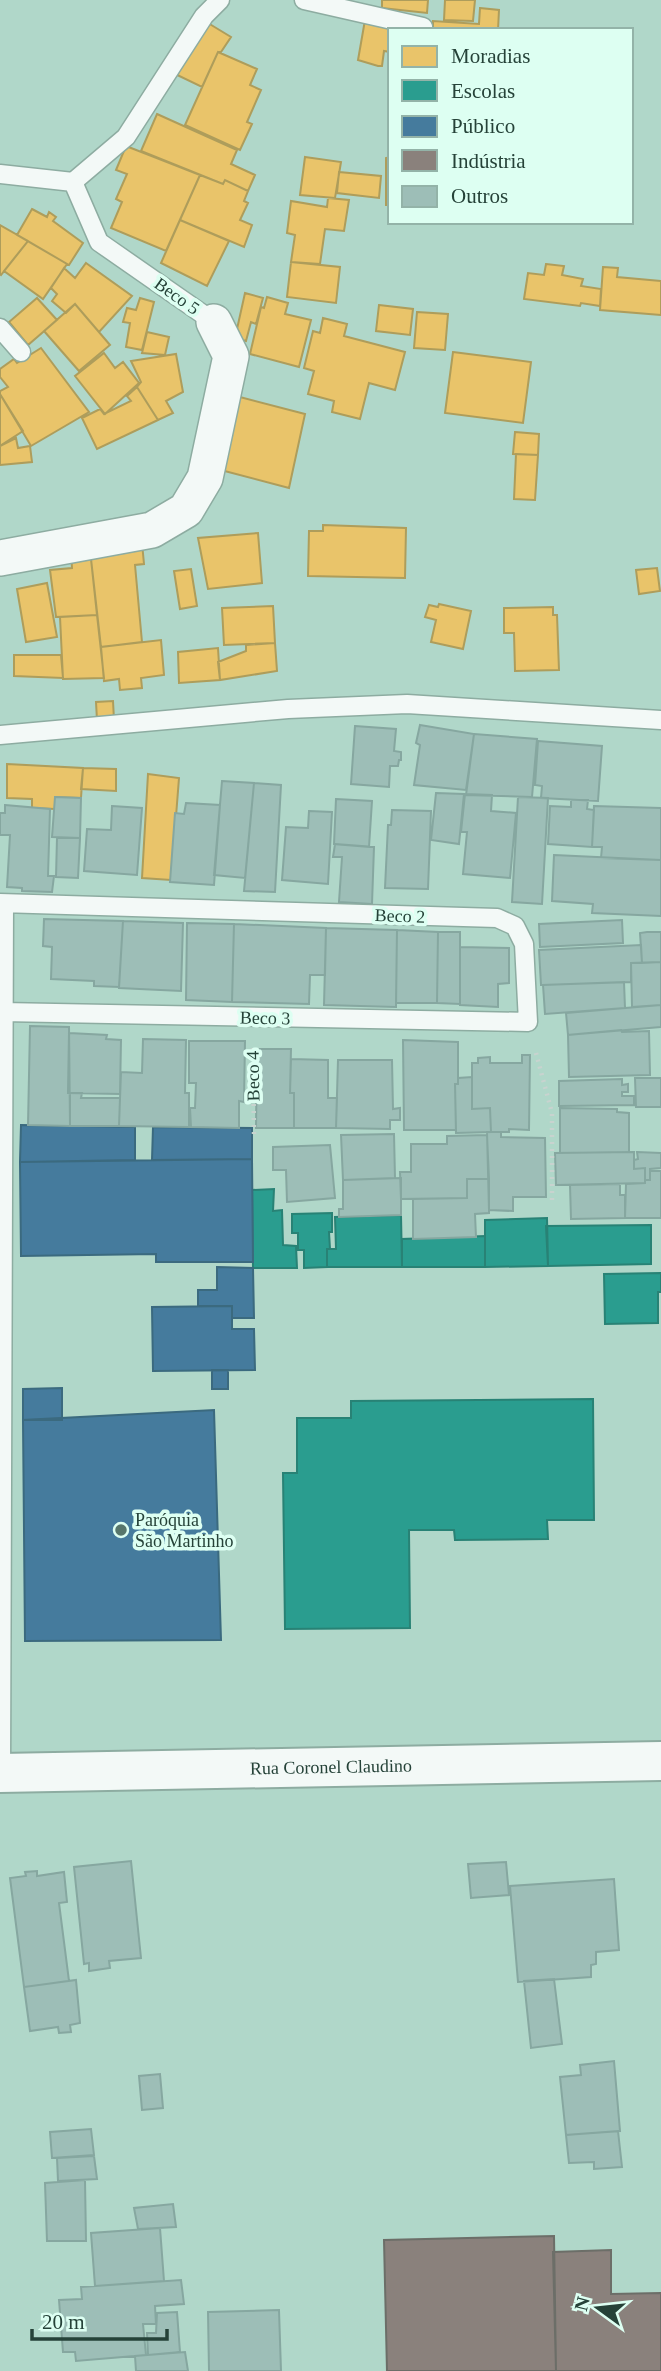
<svg xmlns="http://www.w3.org/2000/svg" width="661" height="2371" font-family="'Times New Roman',serif">
<rect width="100%" height="100%" fill="#b0d7c9"/>
<path fill="#e9c46a" stroke="#ae9d5b" stroke-width="2" d="M382,0H428L427,13L382,8Z
M445,0H475L473,21L444,20Z
M480,8L499,10L498,30H433V21L479,24Z
M203,20L231,37L221,52H218L202,87L171,72Z
M365,20L415,30H390V52L384,51L382,66H378L358,60Z
M218,52L257,69L250,85L261,90L247,122L252,124L240,150L185,125Z
M157,114L237,150L231,164L255,175L248,191L225,180L223,184L141,151Z
M126,146L200,175L166,251L111,228L122,202L116,199L127,174L116,170Z
M305,157L341,162L335,198L300,195Z
M390,157V205H386V158Z
M339,172L381,176L379,198L337,193Z
M200,175L223,184L225,180L248,191L244,201L248,203L240,220L252,225L244,247L180,220Z
M328,198L349,200L344,231L325,229L320,264L291,262L295,235L287,233L291,201L327,207Z
M32,209L47,217L49,212L56,217L53,221L83,243L69,265L17,235Z
M180,220L229,241L207,286L161,263Z
M0,225L28,241L1,275L0,274Z
M28,241L67,264L43,299L4,271Z
M291,262L340,267L336,303L287,297Z
M86,263L132,296L99,332L75,304L66,313L52,301L57,294L51,288L64,268L75,278Z
M546,264L564,266L562,275L583,279L581,286L601,289L600,306L581,303L580,306L524,299L528,273L544,275Z
M603,267L618,268L617,277L661,281V315L600,310Z
M245,293L263,298L256,324L251,322L246,341L235,338Z
M267,297L288,303L285,314L311,320L299,367L250,354L261,307L264,308Z
M37,298L57,320L28,345L9,322Z
M140,298L154,302L142,350L126,347L130,323L123,322L127,308L136,310Z
M75,304L110,345L79,371L44,331Z
M379,305L413,309L410,335L376,331Z
M417,312L448,314L445,350L414,348Z
M323,318L347,324L344,336L405,352L395,390L369,383L360,419L332,412L334,401L308,394L314,371L304,368L313,331L320,333Z
M147,332L169,337L165,355L142,353Z
M41,348L89,412L31,446L0,394V391L8,387L0,377V369L14,359L17,363Z
M453,352L531,362L523,423L445,413Z
M104,353L115,368L123,362L139,383L105,414L75,376Z
M176,354L183,392L166,401L173,413L158,420L137,387L141,382L131,361Z
M137,387L158,420L97,449L82,418L100,409L104,414L131,401L127,396Z
M0,394L23,431L0,446Z
M236,396L305,414L289,488L217,469Z
M515,432L539,434L538,455L513,454Z
M16,438L18,448L30,446L32,462L0,465V446Z
M516,454L538,455L535,500L514,499Z
M323,525L406,528L405,578L308,576L309,531H323Z
M258,533L262,583L208,589L198,538Z
M142,543L144,564L135,565L142,642L101,647L90,550Z
M90,550L97,615L56,617L50,570L72,568L71,552Z
M657,568L660,591L639,594L636,570Z
M191,569L197,606L180,609L174,571Z
M47,583L57,637L26,642L17,589Z
M439,604L471,611L463,649L431,642L436,620L425,617L429,605L438,607Z
M273,606L275,643L224,645L222,608Z
M553,607V615H557L559,670L515,671L514,633H504V608Z
M97,615L104,678L63,679L60,617Z
M161,640L164,675L141,678L142,688L120,690L119,679L104,681L101,647Z
M275,643L277,671L220,680L218,662L246,651V645Z
M218,648L220,680L179,683L178,652Z
M14,655H61L63,678L14,676Z
M113,701L114,720H97L96,702Z
M7,764L83,768L81,798L55,797V809L32,808V799L7,798Z
M83,768L116,769V791L81,789Z
M148,774L179,778L171,880L142,878Z"/>
<path fill="#2a9d8f" stroke="#288275" stroke-width="2" d="M274,1189L273,1211L282,1210L283,1245L296,1246L297,1268H253L252,1190Z
M332,1213V1232H329L330,1249H327V1267L304,1268V1250H298V1233H292V1214Z
M401,1215L402,1267H327V1249H336L335,1217Z
M547,1218L548,1266L485,1267V1220Z
M651,1225V1264L548,1266L546,1226Z
M485,1236V1267H402V1239Z
M661,1273V1292H658V1323L605,1324L604,1274Z
M593,1399L594,1520H547L548,1539L455,1540L454,1530H409L410,1628L285,1629L283,1473H297V1418H351V1401Z"/>
<path fill="#457b9d" stroke="#3b6a7f" stroke-width="2" d="M21,1125L135,1127V1160L20,1162Z
M153,1127L252,1128V1159L152,1160Z
M252,1159L253,1262H156V1254L21,1256L20,1162Z
M217,1267L253,1268L254,1318H232V1306H198V1290H217Z
M232,1306V1329H254L255,1370L153,1371L152,1307Z
M212,1370H228V1389H212Z
M62,1388V1420H23V1389Z
M214,1410L221,1640L25,1641L23,1420Z"/>
<path fill="#8a817c" stroke="#6c6e68" stroke-width="2" d="M554,2236L556,2371H387L384,2240Z
M611,2250V2294L661,2293V2371H556L553,2252Z"/>
<path fill="#9dbeb7" stroke="#86a7a0" stroke-width="2" d="M420,725L474,734L466,790L414,785L420,745L416,743Z
M355,726L396,729L394,751L401,752V760H399L398,766H390L389,787L351,784Z
M474,734L537,739L532,797L466,795Z
M538,741L602,746L598,801L541,798L542,786L535,785Z
M222,781L254,783L245,878L214,875Z
M254,783L281,785L275,892L244,891Z
M436,793L464,794L459,844L431,840Z
M465,794L492,795L491,811L516,813L510,878L463,874L467,832H461Z
M55,797L81,798L80,838L52,837Z
M518,797L548,798L542,904L512,902Z
M336,799L372,801L369,847L334,844Z
M571,800H588L587,809L594,810L592,847L548,844L550,806L571,807Z
M186,803L220,805L214,885L170,882L175,813L184,814Z
M5,805L50,809L48,876H54L52,892L22,891V888L7,887L10,835H0V813H5Z
M112,806L142,808L137,875L84,871L87,829L111,830Z
M594,806L661,808V860L601,858L602,847H592Z
M392,810L431,811L428,889L385,888L388,825H391Z
M309,811L332,812L328,884L282,880L286,827L308,828Z
M57,838H80L78,878L56,877Z
M335,844L374,847L372,904L339,902L342,857H333Z
M554,855L661,860V916L592,913L593,904L552,901Z
M44,919L123,921L119,987L94,986V981L51,979L52,947L43,946Z
M622,920L623,943L540,947L539,924Z
M123,921L183,923L181,991L119,988Z
M187,923L234,924L232,1002L186,1000Z
M234,924L326,928L325,975H310L309,1004L232,1002Z
M326,928L397,930L396,1007L324,1005Z
M397,930L438,932L437,1003H396Z
M438,932H460V1004L437,1003Z
M647,932H661V962L642,963L640,933Z
M641,945L642,963H631V982L541,985L539,950Z
M460,947L509,948V983L498,984V1007L460,1005Z
M661,962V1005L632,1007L631,963Z
M624,982L625,1008L545,1014L543,985Z
M661,1005V1027L568,1035L566,1013Z
M30,1026L69,1027L70,1126L28,1125Z
M621,1030L622,1032L649,1031L650,1075L569,1077L568,1035Z
M69,1033L107,1035L106,1039L121,1040L120,1094L68,1093Z
M143,1039L186,1040L185,1093H189V1127L119,1126L121,1072L142,1073Z
M403,1040L458,1042V1084H455L456,1130H404Z
M189,1041H245L244,1102L239,1101V1128L191,1127L190,1108H195L196,1083H189Z
M257,1049H291L290,1093H294V1128H256Z
M522,1055H530L529,1130L509,1129V1132H491L490,1108L472,1109V1063H478V1058L490,1057V1063H522Z
M291,1059L328,1060V1098H337L336,1128H294V1093H290Z
M338,1060H392L393,1109L400,1108V1120H390V1129L336,1128Z
M472,1077V1109L490,1108L491,1132L456,1133L455,1084H458V1078Z
M635,1078H661V1107H636Z
M622,1079V1085L628,1084V1092H622V1096H634V1105L559,1106V1081Z
M70,1093H82L81,1098H120L119,1126H70Z
M560,1108L617,1109V1112L629,1113V1152L560,1153Z
M487,1132H501V1137L545,1138L546,1197H513V1211L489,1210Z
M394,1134L395,1178L343,1180L341,1135Z
M487,1135L489,1179H467V1198L401,1199L400,1172H411V1144H447V1136Z
M330,1145L335,1198L287,1202L286,1170H273V1147Z
M634,1152V1169L645,1168V1183L556,1185L555,1153Z
M637,1152L661,1153V1168L650,1169V1180H645V1168L634,1169V1160L638,1159Z
M650,1171H661V1218H625L626,1184L645,1183V1180H650Z
M401,1178V1215L339,1217V1209H343V1180Z
M467,1179H489V1213L475,1214L476,1237L413,1239V1199L467,1198Z
M620,1184V1195H625V1218L571,1219L570,1185Z
M131,1861L141,1958L109,1961L110,1968L89,1971V1963L84,1964L74,1867Z
M506,1862L509,1895L471,1898L468,1864Z
M37,1871V1876L64,1872L67,1902L59,1903L69,1981L24,1987L10,1878L26,1876L25,1872Z
M614,1879L619,1950L596,1952V1964L591,1965V1977L518,1982L510,1886Z
M554,1979L562,2044L531,2048L524,1981Z
M76,1980L80,2023L70,2025L71,2032L59,2033L58,2027L30,2031L24,1987Z
M614,2061L620,2131L566,2135L560,2077L581,2075L580,2065Z
M160,2074L163,2108L142,2110L139,2076Z
M91,2129L94,2155L52,2158L50,2132Z
M618,2131L622,2167L594,2169V2162L569,2163L566,2135Z
M94,2156L97,2179L58,2181L57,2158Z
M85,2180L86,2241H47L45,2183Z
M173,2204L176,2227L138,2229L134,2208Z
M160,2228L164,2281L95,2286L91,2233Z
M181,2280L184,2304L155,2306L156,2324H143L146,2355L76,2361L75,2352H63L59,2300L82,2299L81,2287Z
M279,2310L281,2371H209L208,2312Z
M177,2312L180,2352L148,2355L147,2333H156L157,2313Z
M185,2352L188,2371H136L135,2356Z"/>
<g fill="none" stroke-linecap="round" stroke-linejoin="round">
<defs>
<path id="lane" d="M304,0L423,27
M0,174L73,182
M214,322L99,242L73,182L126,137L204,16L220,0
M0,328L21,352
M0,735L288,709L407,704L661,720
M0,903L497,918L515,926L524,944L528,1022L2,1012
M1,1773L4,904"/>
<path id="street" d="M0,558L152,530L186,510L205,478L231,356L214,322"/>
<g id="secondary">
<path id="s1" d="M0,1773L661,1761"/>
</g>
</defs>
<use href="#lane" stroke="#8daca1" stroke-width="21"/>
<use href="#street" stroke="#8daca1" stroke-width="38"/>
<use href="#secondary" stroke="#8daca1" stroke-width="42"/>
<path stroke="#c8d3cf" stroke-width="4.5" stroke-dasharray="2 5" stroke-linecap="butt" d="M253,1048L254,1135
M536,1053L552,1113V1201"/>
<use href="#lane" stroke="#f3f9f7" stroke-width="18"/>
<use href="#street" stroke="#f3f9f7" stroke-width="35"/>
<use href="#secondary" stroke="#f3f9f7" stroke-width="38"/>
</g>
<circle fill="#56766b" stroke="#ddfff2" stroke-width="2.5" cx="121" cy="1530" r="7"/>
<g text-anchor="middle" stroke-width="7" stroke-linejoin="round" paint-order="stroke">
<g font-size="18" fill="#254238" stroke="#ddfff2">
<text transform="translate(177 296) rotate(35)" y="6">Beco 5</text>
<text transform="translate(400 916) rotate(2)" y="6">Beco 2</text>
<text transform="translate(265 1018) rotate(1)" y="6">Beco 3</text>
<text transform="translate(253 1076) rotate(-91)" y="6">Beco 4</text>
<text dy="6" stroke="none"><textPath href="#s1" startOffset="331">Rua Coronel Claudino</textPath></text>
</g>
<g font-size="18" fill="#254238" stroke="#ddfff2" text-anchor="start">
<text x="135" y="1526">Paróquia<tspan x="135" dy="21">São Martinho</tspan></text>
</g>
</g>
<rect x="388" y="28" width="245" height="196" fill="#ddfff2" stroke="#93b3a8" stroke-width="2"/>
<rect x="402" y="46" width="35" height="21" fill="#e9c46a" stroke="#93b3a8" stroke-width="2"/>
<text x="451" y="63" font-size="21" fill="#254238">Moradias</text>
<rect x="402" y="80" width="35" height="21" fill="#2a9d8f" stroke="#93b3a8" stroke-width="2"/>
<text x="451" y="98" font-size="21" fill="#254238">Escolas</text>
<rect x="402" y="116" width="35" height="21" fill="#457b9d" stroke="#93b3a8" stroke-width="2"/>
<text x="451" y="133" font-size="21" fill="#254238">Público</text>
<rect x="402" y="150" width="35" height="21" fill="#8a817c" stroke="#93b3a8" stroke-width="2"/>
<text x="451" y="168" font-size="21" fill="#254238">Indústria</text>
<rect x="402" y="186" width="35" height="21" fill="#9dbeb7" stroke="#93b3a8" stroke-width="2"/>
<text x="451" y="203" font-size="21" fill="#254238">Outros</text>
<g transform="translate(598 2308) rotate(285)" stroke="#ddfff2" stroke-width="5" paint-order="stroke">
<path d="M0-5L12 26L0 18L-12 26Z" fill="#254238"/>
<text y="-10" font-size="19" font-weight="bold" text-anchor="middle" fill="#254238">N</text>
</g>
<path d="M32 2329v10h135v-10" fill="none" stroke="#254238" stroke-width="3.5"/>
<text x="42" y="2329" font-size="21" fill="#254238" stroke="#ddfff2" stroke-width="5" paint-order="stroke">20 m</text>
</svg>
